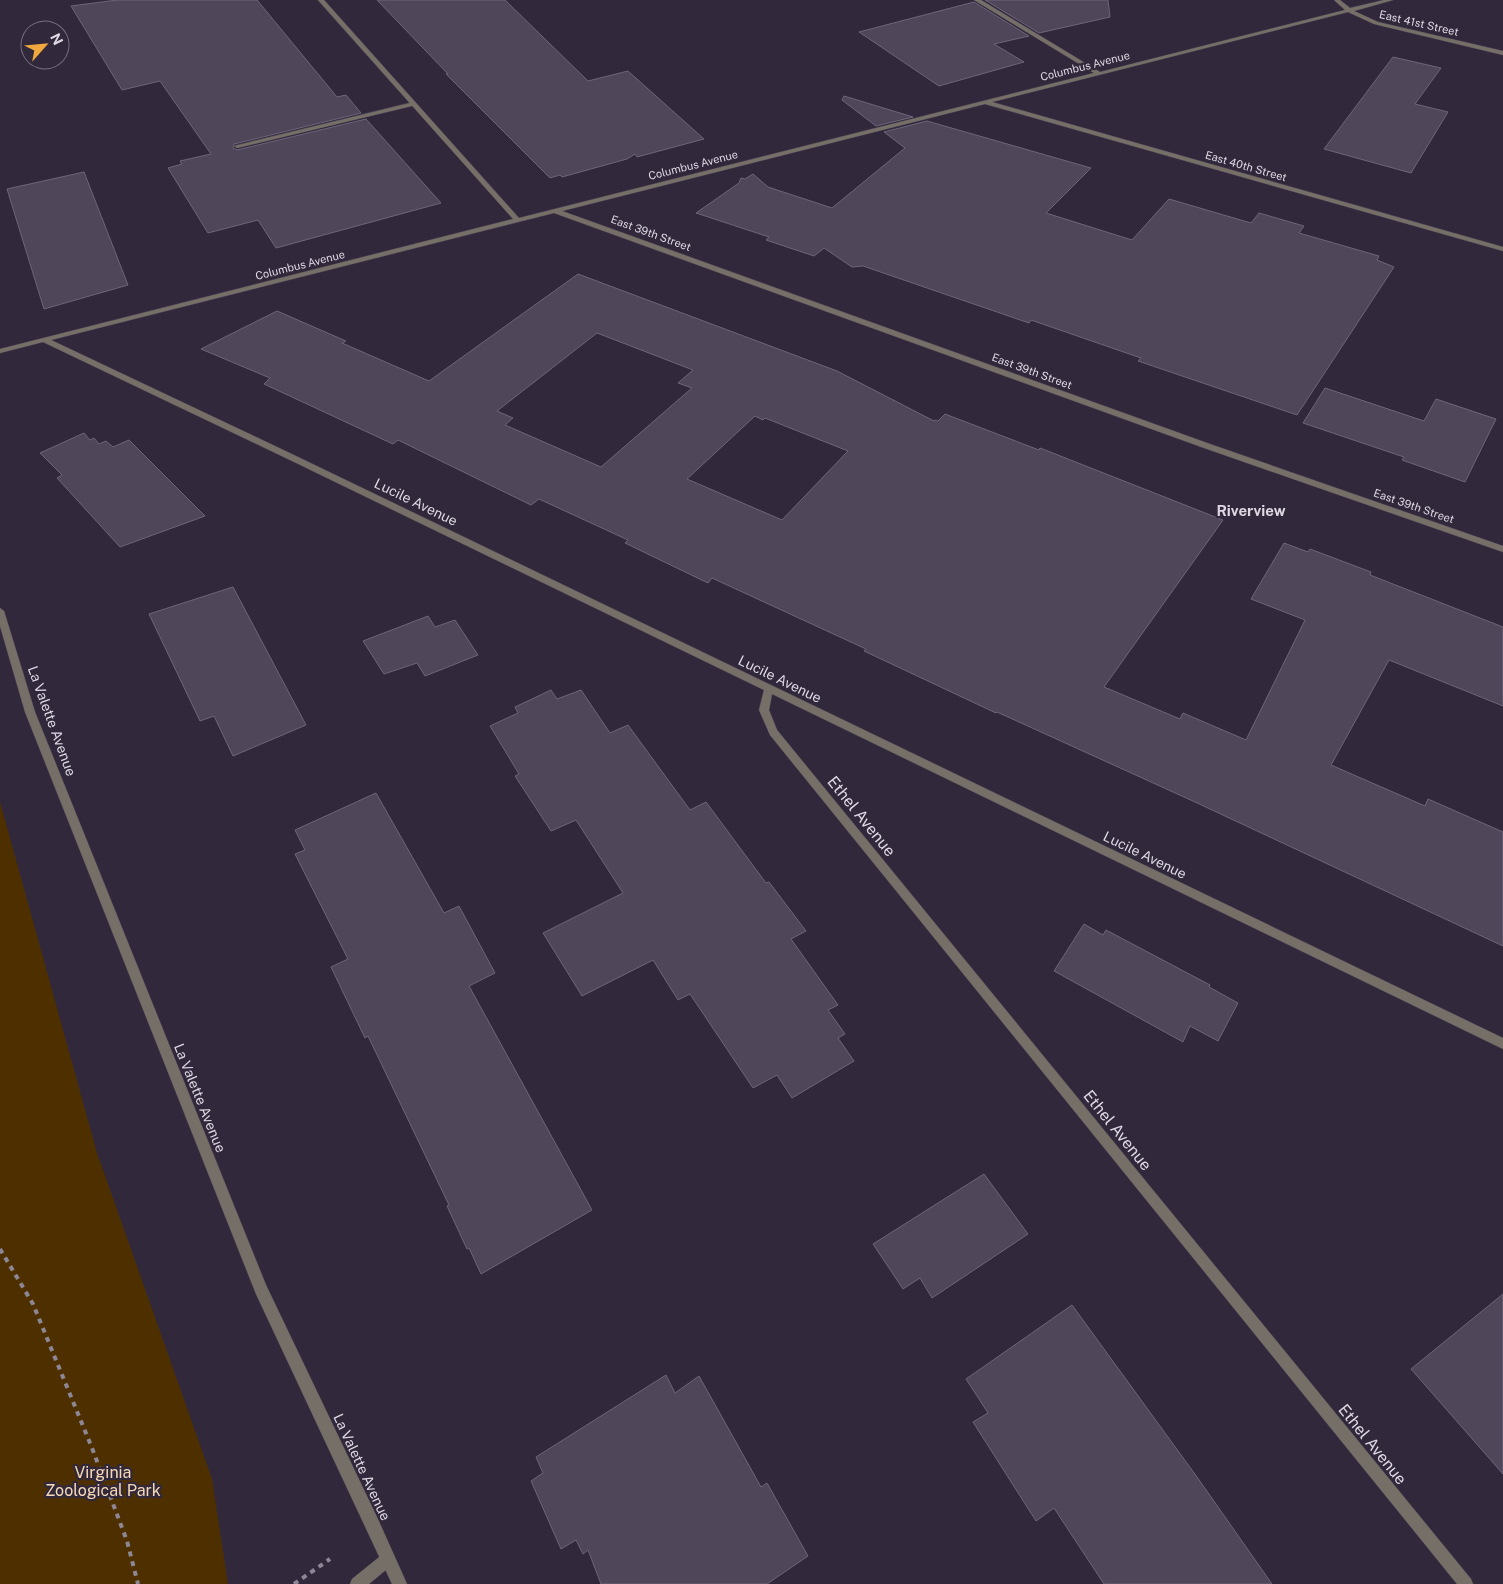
<svg xmlns="http://www.w3.org/2000/svg" width="1503" height="1584" font-family="'Public Sans',sans-serif">
<rect width="100%" height="100%" fill="#31293b"/>
<path fill="#4e3000" d="M0,802L97,1153L212,1479L228,1584H0Z"/>
<path fill="#4f465a" stroke="#6e657a" fill-rule="evenodd" d="M117,0H257L337,97L346,95L361,113L234,144L233,148L237,150L366,119L441,203L276,248L258,220L208,233L168,168L182,164L180,161L211,154L160,81L122,90L71,6Z
M377,0H505L588,81L628,71L704,139L637,157L635,154L627,159L562,177L560,175L550,178L446,74H448Z
M985,0H1108L1110,17L1039,33Z
M974,2L1029,36L994,44L1024,62L939,86L859,32Z
M1393,57L1441,68L1415,104L1448,112L1411,173L1324,149Z
M844,96L913,117L876,126L842,100Z
M927,121L1091,168L1046,213L1132,240L1169,199L1251,223L1259,213L1304,226L1299,233L1379,256L1377,260L1394,267L1297,415L1138,361L1141,358L1031,320L1029,323L863,266L852,267L824,248L814,256L766,240L769,237L696,213L739,183L741,178L745,179L753,174L768,187L832,208L905,148L884,132Z
M84,172L128,285L44,309L7,189Z
M578,274L837,371L934,421L936,420L938,421L945,414L1039,450L1040,448L1223,520L1104,687L1180,719L1183,713L1246,740L1305,620L1251,599L1284,543L1308,552L1310,549L1371,572L1370,575L1503,627V706L1389,660L1331,765L1425,806L1428,799L1503,832V946L1195,802L997,712L996,713L864,651L866,649L712,578L708,583L625,543L628,540L539,499L531,505L398,440L393,444L264,384L270,378L201,349L277,311L346,341L342,343L429,381ZM597,333L693,370L678,383L692,388L601,467L505,425L513,418L497,411ZM755,416L763,420L765,418L848,451L782,520L687,479Z
M1325,388L1424,421L1436,399L1496,419L1465,482L1402,460L1404,457L1303,423Z
M84,433L90,440L94,438L99,444L106,441L113,447L129,440L205,516L120,547L57,478L62,475L40,453Z
M233,587L306,725L233,756L214,716L200,721L149,614Z
M428,616L435,627L455,620L478,655L425,676L417,663L384,674L363,641Z
M551,690L557,699L581,690L610,733L628,725L690,810L706,802L766,883L769,882L806,931L791,939L838,1005L828,1010L845,1034L838,1038L854,1061L792,1098L777,1075L753,1088L690,994L678,1000L653,960L582,996L543,933L623,893L576,820L551,831L515,776L519,774L490,726L518,713L515,707Z
M376,793L444,913L459,906L495,973L469,986L592,1210L481,1274L469,1248L467,1249L447,1206L449,1205L368,1036L365,1038L331,967L348,959L295,854L305,850L295,830Z
M1084,924L1103,935L1106,930L1210,985L1209,987L1238,1003L1218,1041L1190,1026L1183,1042L1054,971Z
M984,1174L1028,1234L932,1298L920,1278L903,1289L873,1244Z
M1503,1294V1474L1411,1369Z
M1072,1305L1197,1477L1272,1584H1104L1054,1508L1036,1521L973,1422L988,1413L966,1379Z
M666,1375L675,1393L699,1376L761,1487L767,1483L808,1556L767,1584H601L588,1550L583,1554L576,1540L561,1549L531,1481L543,1473L536,1457Z"/>
<g fill="none" stroke-linecap="round" stroke-linejoin="round">
<defs>
<path id="lane" d="M414,102L417,104L416,105L237,148L234,146Z
M388,1552L393,1554L395,1559L393,1564L369,1584H350L352,1579L383,1554Z"/>
<path id="street" d="M318,0H324L519,218L1094,73L974,0H981L1100,72L1345,10L1334,0H1340L1350,8L1384,0H1393L1354,11L1378,22L1503,51V55L1374,24L1348,12L992,102L1503,247V251L985,104L562,211L1210,444L1503,546V552L1204,448L554,213L51,340L296,456L1503,1038V1049L772,694L769,710L777,730L1471,1579L1473,1584H1457L770,735L759,710L764,690L290,460L43,342L0,353V349L513,219Z
M0,608L4,611L35,712L266,1285L377,1517L407,1584H392L256,1294L25,712L0,626Z"/>
</defs>
<use href="#lane" stroke="#4d4556" stroke-width="1"/>
<use href="#street" stroke="#4d4556" stroke-width="1"/>
<path stroke="#8d8695" stroke-width="4" stroke-dasharray="5 5" stroke-linecap="butt" d="M0,1249L33,1304L92,1448L127,1541L138,1584
M294,1584L330,1559"/>
<use href="#lane" fill="#766f67" fill-rule="evenodd"/>
<use href="#street" fill="#766f67" fill-rule="evenodd"/>
</g>
<g text-anchor="middle" stroke-width="4.5" stroke-linejoin="round" paint-order="stroke">
<g font-size="11" fill="#ded8e5" stroke="#31293b">
<text transform="translate(1419 23) rotate(13)" y="4">East 41st Street</text>
<text transform="translate(1085 66) rotate(-14)" y="4">Columbus Avenue</text>
<text transform="translate(693 165) rotate(-14)" y="4">Columbus Avenue</text>
<text transform="translate(1246 166) rotate(16)" y="4">East 40th Street</text>
<text transform="translate(651 233) rotate(20)" y="4">East 39th Street</text>
<text transform="translate(300 265) rotate(-14)" y="4">Columbus Avenue</text>
<text transform="translate(1032 371) rotate(20)" y="4">East 39th Street</text>
<text transform="translate(1414 506) rotate(19)" y="4">East 39th Street</text>
</g>
<g font-size="14" fill="#ded8e5" stroke="#31293b">
<text transform="translate(416 502) rotate(26)" y="5">Lucile Avenue</text>
<text transform="translate(780 679) rotate(26)" y="5">Lucile Avenue</text>
<text transform="translate(52 721) rotate(70)" y="5">La Valette Avenue</text>
<text transform="translate(1145 855) rotate(26)" y="5">Lucile Avenue</text>
<text transform="translate(200 1098) rotate(68)" y="5">La Valette Avenue</text>
<text transform="translate(362 1467) rotate(65)" y="5">La Valette Avenue</text>
</g>
<g font-size="15" font-weight="bold" fill="#ded8e5" stroke="#31293b">
<text x="1251" y="516">Riverview</text>
</g>
<g font-size="16" fill="#ded8e5" stroke="#31293b">
<text transform="translate(862 816) rotate(51)" y="6">Ethel Avenue</text>
<text transform="translate(1118 1130) rotate(51)" y="6">Ethel Avenue</text>
<text transform="translate(1373 1444) rotate(51)" y="6">Ethel Avenue</text>
</g>
<g font-size="16" fill="#f8d9b5" stroke="#31293b">
<text x="103" y="1478">Virginia<tspan x="103" dy="18">Zoological Park</tspan></text>
</g>
</g>
<g transform="translate(45 45) rotate(63)"><circle r="24" fill="#31293b" stroke="#766f7f"/>
<path d="M0-4L9 19L0 12L-9 19Z" fill="#efa73e"/>
<text y="-8" font-size="14" font-weight="bold" text-anchor="middle" fill="#ded8e5">N</text>
</g>
</svg>
